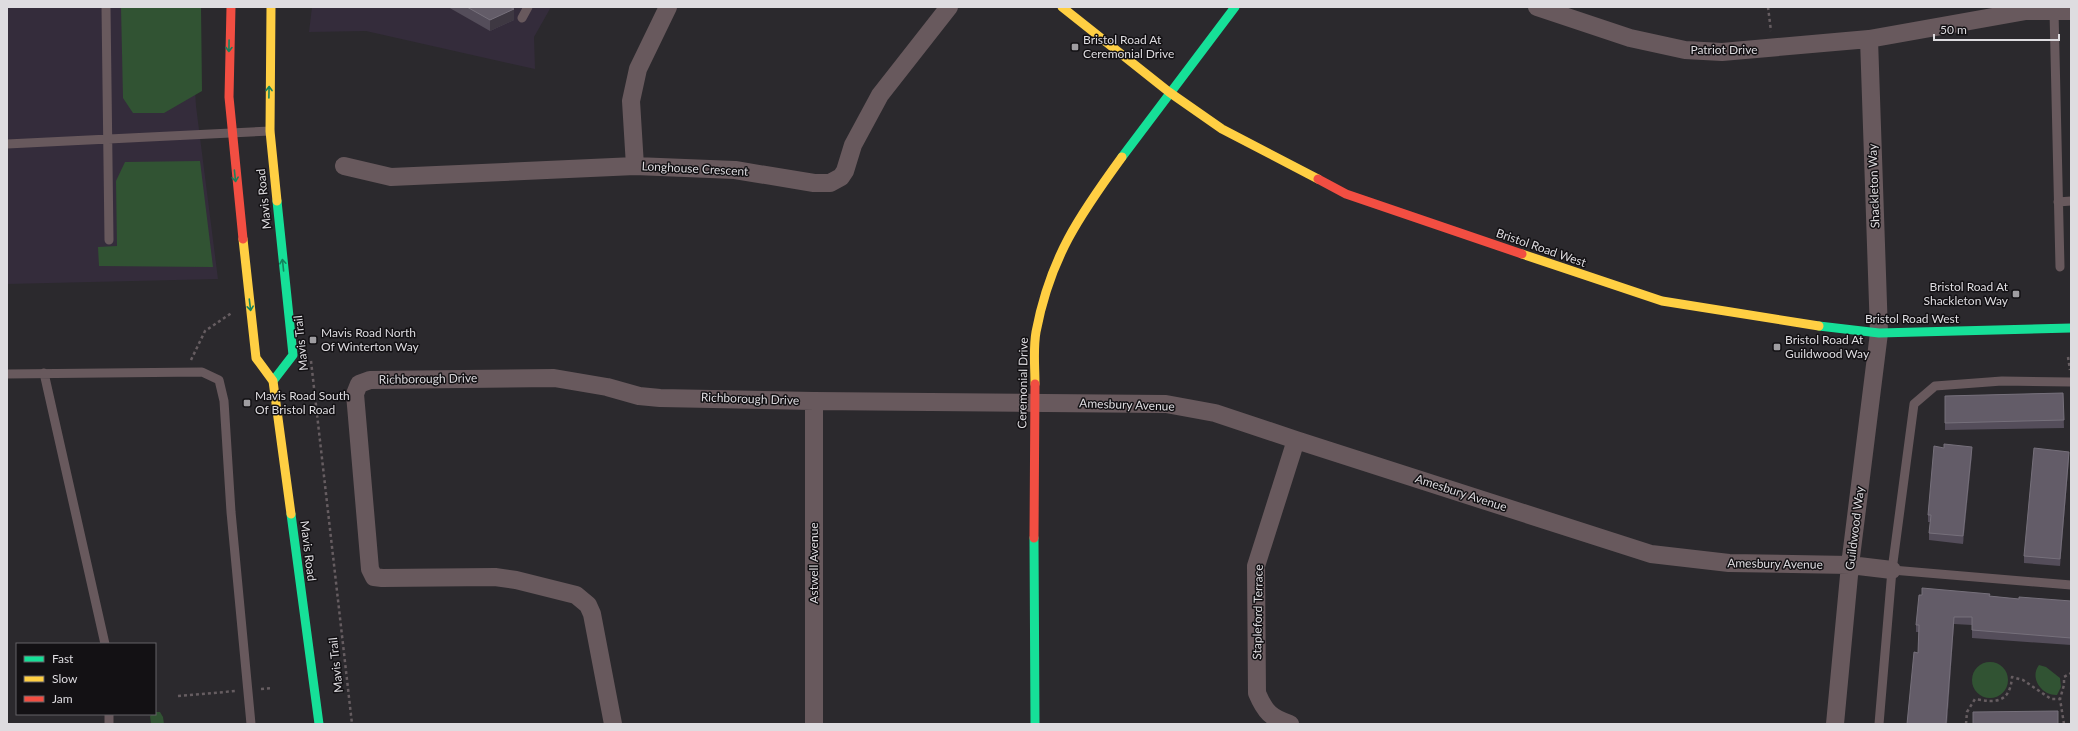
<svg xmlns="http://www.w3.org/2000/svg" width="2078" height="731" font-family="Lato,sans-serif">
<rect width="100%" height="100%" fill="#2b292d"/>
<path fill="#342c3b" d="M7,7H190L196,106L218,279L7,284Z
M312,7H551L534,37L535,69L366,31L309,32Z"/>
<path fill="#315333" d="M121,7H201L202,91L164,113H133L123,98Z
M200,161L213,267L99,266L98,247L117,246L116,181L125,162Z
M1972 680a18 18 0 1 1 36 0a18 18 0 1 1-36 0Z
M2039,665L2046,667L2060,678L2061,687L2057,695C2042,696 2029,678 2039,665Z
M155,712H160L163,717L164,724H151L150,716Z"/>
<g fill="none" stroke-linecap="round" stroke-linejoin="round">
<path stroke="#665d61" stroke-width="2.5" stroke-dasharray="3 3" stroke-linecap="butt" d="M1768,7L1771,31
M2068,357L2070,370
M191,360L205,331L233,312
M311,361L352,724
M261,689L272,688
M178,696L236,691
M1966,724L1967,712L1975,699C1996,703 2010,703 2012,677L2023,680L2051,699H2060
M2064,724L2060,699L2064,685V677L2071,673"/>
<path stroke="#68595d" stroke-width="9" d="M106,7L109,240
M2054,11L2060,267
M522,18L528,7
M7,144L270,131
M2058,202L2071,201
M44,373L105,644
M7,374L202,372L219,380L224,401L231,512L251,724
M1892,570L2071,585
M109,714V724
M1879,724L1892,570L1914,404L1935,386L2002,381L2071,382"/>
<path stroke="#68595d" stroke-width="18" d="M1537,7L1630,38L1685,50L1722,52L1869,39L2026,11H2071
M344,166L391,177L635,166L735,170L814,183H830L841,177L845,171L853,145L880,95L949,7
M635,166L631,101L638,69L668,7
M814,401V724
M613,724L592,614L588,605L576,595L516,580L495,577L382,578L374,577L370,569L355,394L359,384L370,380L554,378L607,387L639,396L660,398L814,401L1166,404L1215,413L1296,440L1651,554L1729,563L1850,565L1892,570
M1290,724C1271,718 1265,712 1257,693L1256,566L1296,440
M1835,724L1850,565L1879,333L1869,39"/>
<path stroke="#16e098" stroke-width="9" d="M1122,157L1235,7
M1819,326L1879,333L2071,328
M273,381L293,355L277,201
M291,514L319,724
M1034,538L1035,724"/>
<path stroke="#ffcf43" stroke-width="9" d="M271,7L270,131L277,201
M1062,7L1169,92L1222,129L1318,179
M243,239L256,358L273,381L291,514
M1522,254L1662,301L1819,326
M1035,384C1035,367 1033,349 1036,332C1050,258 1079,216 1122,157"/>
<path stroke="#f24e42" stroke-width="9" d="M231,7L229,97L243,239
M1318,179L1346,194L1522,254
M1034,538L1035,384"/>
</g>
<path fill="#544d5a" d="M448,7H510L514,20L490,31Z
M2063,393L2064,428L1945,430V396Z
M1972,454L1963,544L1929,540V533L1930,522H1928V515Z
M2069,459L2060,566L2024,563V556Z
M1990,596L2019,599L2071,601V645L1972,638V625L1954,624L1947,724H1907L1918,653L1919,632H1916V625Z"/>
<path fill="#3e3842" d="M514,9V20L490,31V20Z
M1972,447V454L1963,544V536Z
M2069,452V459L2060,566V559Z
M1954,617V624L1947,724H1946Z"/>
<path fill="#635c68" stroke="#76707b" d="M467,7H510L514,9L490,20Z
M2063,393L2064,420L1945,423V396Z
M1944,444L1972,447L1963,536L1929,533L1931,515H1928L1934,446L1944,448Z
M2034,448L2069,452L2060,559L2024,556Z
M1922,588L1990,594L1989,596L2019,599V597L2071,601V638L1972,630V617H1954L1946,724H1907L1914,652L1918,653L1919,625H1916L1919,595H1922Z
M2058,711V724H1973V712Z"/>
<defs><path id="oneway-shaft" d="M-6 0H5M1.5-3L5.5 0L1.5 3" fill="none" stroke-width="1.6" stroke-linecap="round" stroke-linejoin="round"/></defs>
<g stroke="#15835d">
<use href="#oneway-shaft" transform="translate(229 46) rotate(91)"/>
<use href="#oneway-shaft" transform="translate(269 92) rotate(-89)"/>
<use href="#oneway-shaft" transform="translate(235 176) rotate(84)"/>
<use href="#oneway-shaft" transform="translate(283 265) rotate(-96)"/>
<use href="#oneway-shaft" transform="translate(250 305) rotate(83)"/>
</g>
<g fill="#9f9da1" stroke="#131114" stroke-width="1.5">
<rect x="1071" y="43" width="8" height="8" rx="2"/>
<rect x="2012" y="290" width="8" height="8" rx="2"/>
<rect x="309" y="336" width="8" height="8" rx="2"/>
<rect x="1773" y="343" width="8" height="8" rx="2"/>
<rect x="243" y="399" width="8" height="8" rx="2"/>
</g>
<g text-anchor="middle" stroke-width="3" stroke-linejoin="round" paint-order="stroke">
<g font-size="12" fill="#dedce0" stroke="#131114" text-anchor="start">
<text x="1083" y="44">Bristol Road At<tspan x="1083" dy="14">Ceremonial Drive</tspan></text>
<text x="2008" y="291" text-anchor="end">Bristol Road At<tspan x="2008" dy="14">Shackleton Way</tspan></text>
<text x="321" y="337">Mavis Road North<tspan x="321" dy="14">Of Winterton Way</tspan></text>
<text x="1785" y="344">Bristol Road At<tspan x="1785" dy="14">Guildwood Way</tspan></text>
<text x="255" y="400">Mavis Road South<tspan x="255" dy="14">Of Bristol Road</tspan></text>
</g>
<g font-size="12" fill="#dedce0" stroke="#131114">
<text x="1724" y="54">Patriot Drive</text>
<text transform="translate(695 169) rotate(3)" y="4">Longhouse Crescent</text>
<text transform="translate(1874 186) rotate(-92)" y="4">Shackleton Way</text>
<text transform="translate(264 199) rotate(-96)" y="4">Mavis Road</text>
<text transform="translate(1541 248) rotate(19)" y="4">Bristol Road West</text>
<text x="1912" y="323">Bristol Road West</text>
<text transform="translate(301 343) rotate(-96)" y="4">Mavis Trail</text>
<text transform="translate(428 379) rotate(-1)" y="4">Richborough Drive</text>
<text transform="translate(1023 383) rotate(-89)" y="4">Ceremonial Drive</text>
<text transform="translate(750 399) rotate(2)" y="4">Richborough Drive</text>
<text transform="translate(1127 405) rotate(2)" y="4">Amesbury Avenue</text>
<text transform="translate(1461 493) rotate(18)" y="4">Amesbury Avenue</text>
<text transform="translate(1855 528) rotate(-83)" y="4">Guildwood Way</text>
<text transform="translate(308 551) rotate(83)" y="4">Mavis Road</text>
<text transform="translate(814 563) rotate(-90)" y="4">Astwell Avenue</text>
<text transform="translate(1775 564) rotate(1)" y="4">Amesbury Avenue</text>
<text transform="translate(1258 612) rotate(-89)" y="4">Stapleford Terrace</text>
<text transform="translate(336 665) rotate(-96)" y="4">Mavis Trail</text>
</g>
</g>
<rect width="2078" height="731" fill="none" stroke="#dedce0" stroke-width="16"/>
<rect x="16" y="643" width="140" height="72" fill="#131114" stroke="#646266"/>
<rect x="24" y="656" width="20" height="6" fill="#16e098" stroke="#646266"/>
<text x="52" y="663" font-size="12" fill="#dedce0">Fast</text>
<rect x="24" y="676" width="20" height="6" fill="#ffcf43" stroke="#646266"/>
<text x="52" y="683" font-size="12" fill="#dedce0">Slow</text>
<rect x="24" y="696" width="20" height="6" fill="#f24e42" stroke="#646266"/>
<text x="52" y="703" font-size="12" fill="#dedce0">Jam</text>
<path d="M1934 34v6h125v-6" fill="none" stroke="#dedce0" stroke-width="2"/>
<text x="1940" y="34" font-size="12" fill="#dedce0" stroke="#131114" stroke-width="3" paint-order="stroke">50 m</text>
</svg>
